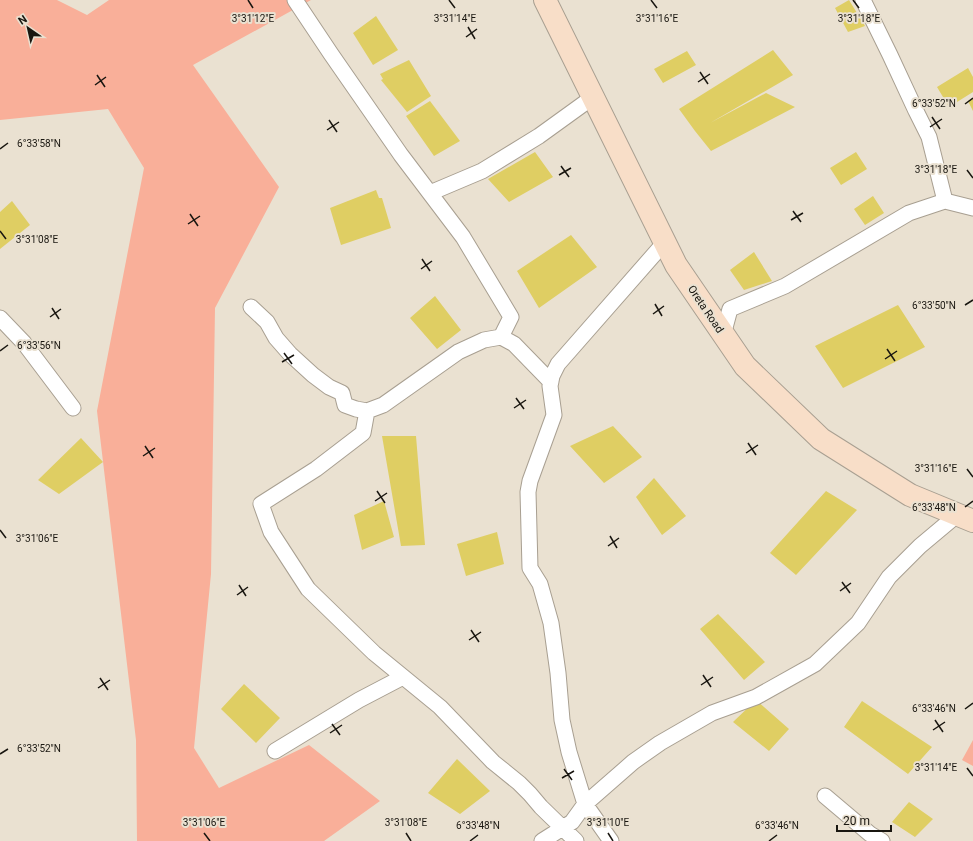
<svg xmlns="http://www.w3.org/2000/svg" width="973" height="841" font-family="Roboto,sans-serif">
<rect width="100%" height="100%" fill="#eae1d1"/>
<path fill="#f9af99" d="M0,0H57L87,15L109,0H311L193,65L279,187L215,308L211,574L194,748L219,788L309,745L380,801L324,841H137L136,740L97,411L144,168L108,109L0,120Z
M973,740V766L962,760Z"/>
<path fill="#dfce63" d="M849,0L865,26L848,32L835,8Z
M376,16L398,50L373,65L353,33Z
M773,50L793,75L710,123L766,93L795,107L711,151L695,131L679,109Z
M687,51L696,65L663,83L654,69Z
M409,60L431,96L407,112L381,80L383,79L380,74Z
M968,68L973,77V92L949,107L937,87Z
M973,98V111L968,101Z
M430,101L460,141L434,156L406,116Z
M535,152L553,177L509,202L488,179Z
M856,152L867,169L841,185L830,168Z
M376,190L379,198H382L391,228L341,245L330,208Z
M873,196L884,213L865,225L854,209Z
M12,201L30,225L0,249V212Z
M571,235L597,267L539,308L517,271Z
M754,252L772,281L744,290L730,270Z
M435,296L461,330L437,349L410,318Z
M898,305L925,347L843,388L815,346Z
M613,426L642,457L604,483L570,446Z
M382,436H416L425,545L401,546Z
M81,438L103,462L59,494L38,480Z
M654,478L686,516L662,535L636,497Z
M826,491L857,510L796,575L770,553Z
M384,501L394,537L362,550L354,515Z
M497,532L504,564L466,576L457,544Z
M718,614L765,662L744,680L700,629Z
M244,684L280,718L256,743L221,709Z
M756,700L789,729L769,751L733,722Z
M862,701L932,747L908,774L844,727Z
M457,759L490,791L460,814L428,793Z
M909,802L933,819L915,837L892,822Z"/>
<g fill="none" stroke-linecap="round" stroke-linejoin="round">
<defs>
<path id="street" d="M295,0L331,54L401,155L463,237L511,317L501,337
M863,0L890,55L916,111L929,137L945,201
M430,193L482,171L539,136L593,97
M251,307L267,322L276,338L290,354L313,375L329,387L342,393L345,405L356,409L367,411L383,405L458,352L484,340L501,337L514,344L551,382
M0,318L24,343L73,408
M723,335L730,309L785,286L909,213L945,201L973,208
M367,411L363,433L316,469L261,504L271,532L308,589L374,653L440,707L493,762L519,783L530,794L541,807L576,841
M275,751L359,700L403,677
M825,796L870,834L882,841
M542,841L572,822L585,804L633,762L660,743L712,713L756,697L815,664L858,623L889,577L920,546L957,515
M611,841L585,804L569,752L562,720L558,673L551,623L540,584L530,568L528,492L530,481L554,415L550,386L552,376L558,364L665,242"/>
<path id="secondary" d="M545,0L676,265L745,366L821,439L910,495L973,521"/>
</defs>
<use href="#street" stroke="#a89f91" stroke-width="17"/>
<use href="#secondary" stroke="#a89f91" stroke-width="24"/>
<use href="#street" stroke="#fff" stroke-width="15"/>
<use href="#secondary" stroke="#f8dec8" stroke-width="22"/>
</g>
<path fill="none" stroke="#191610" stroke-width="1.5" d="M248,0L253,8M449,0L455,8M651,0L657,8M853,0L859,8M468,27L475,39M466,37L477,29M700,72L708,84M97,75L105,87M698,82L710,74M95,85L106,77M965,104L973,98M932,117L940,129M329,120L337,132M930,127L942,119M327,130L339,122M0,149L8,143M561,166L569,177M967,170L973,178M559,175L571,168M793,211L801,222M190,214L198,226M791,220L803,213M188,224L200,216M0,231L6,239M422,259L430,271M421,269L432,261M655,304L662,316M965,305L973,300M52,308L59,319M653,314L664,306M50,317L61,309M887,349L895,361M0,351L8,345M284,353L292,364M885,359L897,351M282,362L294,355M516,398L524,409M514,408L526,400M748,443L756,455M145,446L153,458M746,453L758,445M143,456L155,448M967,469L973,477M377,491L385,503M375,501L387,493M965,507L973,501M0,530L6,538M610,536L617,548M608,546L619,538M842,582L850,593M239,585L246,596M840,591L851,583M237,595L248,587M471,630L479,642M469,640L481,632M703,675L711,687M100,678L108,690M701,685L713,677M98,688L110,680M965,709L973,703M935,720L943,732M332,724L340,735M933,730L945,722M330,733L342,725M0,754L8,749M967,768L973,776M564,769L572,780M562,778L574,771M204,833L210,841M406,833L411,841M608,833L613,841M470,841L478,835M769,841L777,835"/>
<g text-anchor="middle" stroke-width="4" stroke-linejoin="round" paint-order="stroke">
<g font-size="11" fill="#191610" stroke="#eae1d1">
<text transform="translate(706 309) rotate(56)" y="4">Oreta Road</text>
</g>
</g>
<g font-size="10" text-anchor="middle" fill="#191610" stroke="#eae1d1" stroke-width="4" stroke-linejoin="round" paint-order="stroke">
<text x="253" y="22">3°31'12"E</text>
<text x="455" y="22">3°31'14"E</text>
<text x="657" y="22">3°31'16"E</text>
<text x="859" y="22">3°31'18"E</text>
<text x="934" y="107">6°33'52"N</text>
<text x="39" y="147">6°33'58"N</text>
<text x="936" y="173">3°31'18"E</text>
<text x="37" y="243">3°31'08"E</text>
<text x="934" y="309">6°33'50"N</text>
<text x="39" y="349">6°33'56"N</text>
<text x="936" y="472">3°31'16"E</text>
<text x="934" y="511">6°33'48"N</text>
<text x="37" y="542">3°31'06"E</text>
<text x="934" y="712">6°33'46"N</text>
<text x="39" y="752">6°33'52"N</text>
<text x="936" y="771">3°31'14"E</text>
<text x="204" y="826">3°31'06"E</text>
<text x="406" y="826">3°31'08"E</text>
<text x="608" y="826">3°31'10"E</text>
<text x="478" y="829">6°33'48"N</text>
<text x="777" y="829">6°33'46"N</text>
</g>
<g transform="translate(28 28) rotate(326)" stroke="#eae1d1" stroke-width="3" paint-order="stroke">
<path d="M0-3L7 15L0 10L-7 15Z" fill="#191610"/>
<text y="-6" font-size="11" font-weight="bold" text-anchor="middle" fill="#191610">N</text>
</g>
<path d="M837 825v6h54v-6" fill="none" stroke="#191610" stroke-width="2"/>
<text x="843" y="825" font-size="12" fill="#191610" stroke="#eae1d1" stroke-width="3" paint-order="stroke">20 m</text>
</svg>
